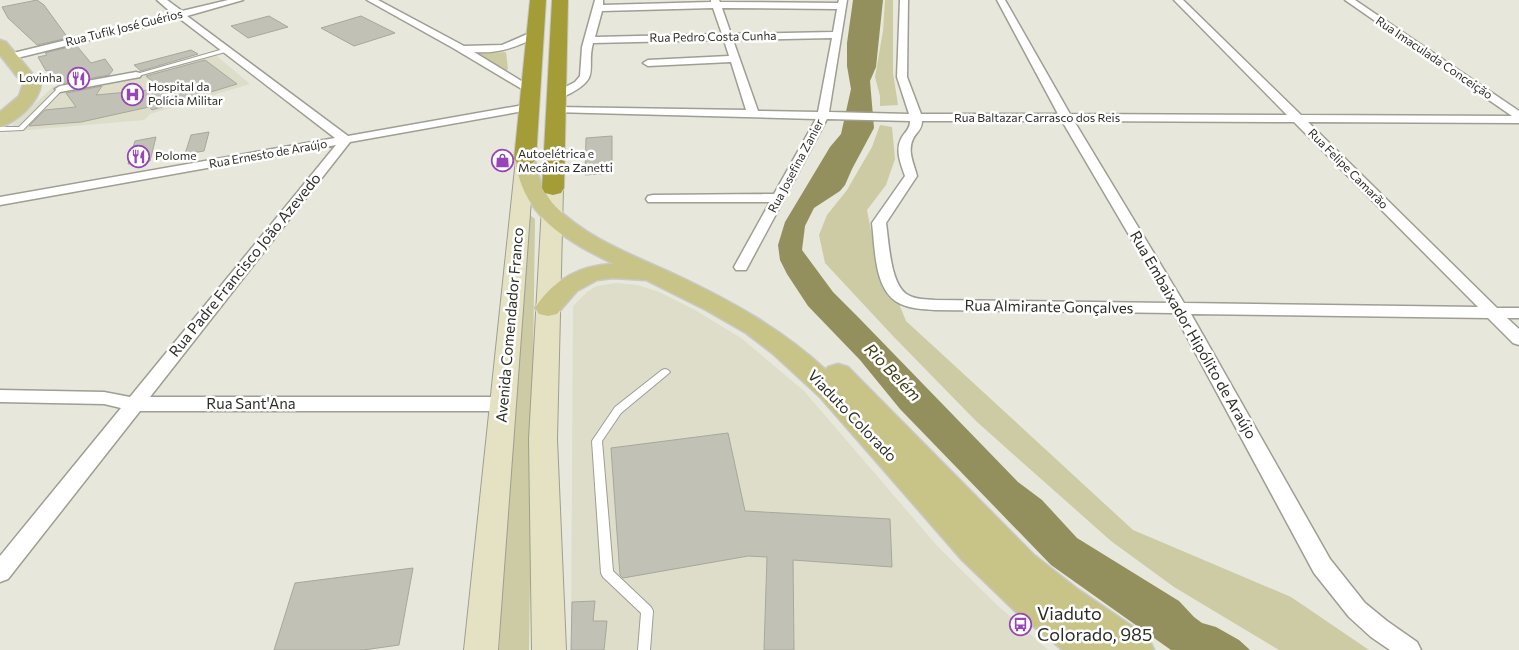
<svg xmlns="http://www.w3.org/2000/svg" width="1519" height="650" font-family="Commissioner,sans-serif">
<rect width="100%" height="100%" fill="#e7e7db"/>
<path fill="#ddddca" d="M212,52L250,84L150,114L144,120L5,132L53,87L109,79Z
M616,283L637,285L659,292L695,310L741,338L804,391L939,548L997,605L1048,650H571L573,306L587,292L597,286Z"/>
<path fill="#cccba3" d="M885,0H893V73L898,105L880,106V96L875,77L883,31Z
M506,52L508,69L505,71L475,54Z
M880,125L892,127L895,159L886,185L867,210L873,241L906,321L1133,530L1291,597L1369,650H1279L1174,587L1111,541L1040,478L976,421L893,336L825,263L819,235L827,215L847,190L872,147Z
M525,211L535,219L529,650H499Z"/>
<path fill="#93905d" d="M853,0H883L876,67L870,81L874,128L852,169L845,185L840,191L814,208L805,226L802,250L833,292L859,318L1018,482L1042,500L1077,538L1179,601L1194,617L1202,623L1216,627L1239,640L1250,650H1171L1051,565L900,409L860,360L808,306L787,274L780,260L778,245L785,222L830,147L841,134L851,89L847,66V43Z"/>
<path fill="#c1c1b5" stroke="#a7a79b" d="M37,0L44,5L68,38L37,45L8,18L2,7Z
M269,16L288,27L248,38L231,26Z
M361,16L395,33L354,46L321,28Z
M76,45L91,63L105,59L113,70L109,75L60,84L49,70L46,71L38,57L47,55L45,53Z
M191,50L198,54L141,71L134,65Z
M205,60L237,84L152,110L149,107L81,122L29,126L45,110L76,107L66,93L102,86L96,95L161,89L146,76Z
M209,132L204,151L185,154L191,135Z
M612,136V173L585,175L586,138Z
M156,137L150,161L128,164L135,141Z
M728,433L745,511L890,519L892,567L793,560L794,650H764L767,557L748,556L623,578L620,575L611,448Z
M413,568L399,645L363,650H274L295,583Z
M595,601L593,621H607L604,650H571L572,602Z"/>
<g fill="none" stroke-linecap="round" stroke-linejoin="round">
<defs>
<path id="lane" d="M227,48L230,50L229,51L138,76L133,75Z
M58,88L63,89L23,130L0,131V127H19Z
M665,369L668,370L670,372L668,374L621,413L602,441L613,571L651,607L653,611L650,650H638L641,613L603,577L601,573L592,441L615,407L662,370Z"/>
<path id="street" d="M157,0H167L182,11L228,0H243L187,16L348,136L529,104L535,107L529,110L350,142L150,397H503L509,399L512,404L509,409L503,411H140L8,579L0,582V556L121,408L104,404L0,402V390L104,392L130,397L336,145L0,205V197L335,138L179,18L9,60L4,57L5,55L173,14Z
M367,0H378L464,46L502,45L532,32H538V36C518,47 498,54 474,52L536,90L535,92H527L453,48Z
M595,0H603V5L711,2V0H719L720,2L838,3L839,0H847L829,112L909,114L897,77L900,0H908L907,77L921,114H1058L997,0H1005L1070,114L1287,115L1174,0H1183L1301,115L1512,116L1345,0H1355L1519,111V123L1308,122L1497,308H1519V318H1507L1519,329V345L1513,343L1488,318L1191,314L1330,559L1365,603L1387,621L1417,642L1421,650H1390L1371,637L1349,617L1314,573L1174,313L935,310C923,309 908,309 897,302C874,288 875,247 872,223L905,176C901,164 895,151 901,139C905,131 910,130 910,121L827,119L746,270H736L734,267L770,202H648L646,199L648,196L653,195L774,194L816,119L552,112L550,110L556,107L746,110L731,62L648,66L643,63L648,60L729,56L724,40L593,43C586,69 601,77 571,93C564,96 559,100 552,98L550,96L552,94L575,82L580,76L582,47ZM713,8L722,34L595,37L602,11ZM722,8L837,9L833,32L731,34ZM832,38L818,112L758,111L733,40ZM922,121H1062L1169,303L935,300C926,299 916,300 908,295C890,285 889,242 886,223L917,176C914,164 907,151 913,139C917,131 922,130 922,121ZM1074,121L1294,122L1478,307L1184,303Z
M136,72L140,73L141,75L140,77L60,92L55,89L60,86Z"/>
<path id="secondary" d="M525,154L531,155L534,159L498,650H464L516,159L519,155Z
M553,182L560,184L563,188L557,439L566,650H532L529,439L543,188L546,184Z"/>
<path id="primary" d="M0,40L6,42L41,84C39,102 17,122 0,127V112L19,96L23,84L0,55Z
M525,153L532,155C536,160 536,166 538,173C541,185 546,196 555,206C587,239 635,256 676,275C731,301 782,329 826,370L828,367L838,364L848,367L1034,555L1076,588L1148,637L1154,650H1062L1059,647L1018,614L962,560L820,397L772,353L746,333L706,310L646,280L613,278L597,280L577,291L557,314L548,316L539,314L535,308C554,279 580,265 614,264C565,240 523,217 515,159L518,155Z"/>
<path id="highway" d="M530,0H546L536,159L532,163L525,165L518,163L514,159Z
M552,0H568L564,188L561,193L553,195L545,193L542,188Z"/>
</defs>
<use href="#lane" stroke="#9e9e93" stroke-width="2"/>
<use href="#street" stroke="#9e9e93" stroke-width="3"/>
<use href="#secondary" stroke="#9e9e93" stroke-width="2"/>
<use href="#primary" stroke="#c8c8c7" stroke-width="3"/>
<use href="#highway" stroke="#c8c8c7" stroke-width="2"/>
<use href="#lane" fill="#fff" fill-rule="evenodd"/>
<use href="#street" fill="#fff" fill-rule="evenodd"/>
<use href="#secondary" fill="#e4e2c3" fill-rule="evenodd"/>
<use href="#primary" fill="#c8c487" fill-rule="evenodd"/>
<use href="#highway" fill="#a49d37" fill-rule="evenodd"/>
</g>
<defs>
<symbol id="restaurant-ring" viewBox="-11 -11 22 22"><circle r="9.5" fill="#fff" stroke="#9746b6" stroke-width="1.5"/><path d="M-5-6h1v4h1v-4h1v4h1v-4h1v5L-1.5 .5V6h-2V.5L-5-1ZM5-6V6H3V1.5H1.5Q1.5-4 5-6Z" fill="#9746b6"/></symbol>
<symbol id="hospital-ring" viewBox="-11 -11 22 22"><circle r="9.5" fill="#fff" stroke="#9746b6" stroke-width="1.5"/><path d="M-5-5h3v3.5h4V-5h3V5h-3V1.5h-4V5h-3Z" fill="#9746b6"/></symbol>
<symbol id="shop-ring" viewBox="-11 -11 22 22"><circle r="9.5" fill="#fff" stroke="#9746b6" stroke-width="1.5"/><path d="M-5-2.5h2.3a2.7 3.5 0 0 1 5.4 0H5L5.5 6h-11ZM-1.5-2.5h3a1.5 2.3 0 0 0-3 0Z" fill="#9746b6"/></symbol>
<symbol id="bus-ring" viewBox="-11 -11 22 22"><circle r="9.5" fill="#fff" stroke="#9746b6" stroke-width="1.5"/><path d="M-5-6H5V4H4V6H2V4H-2V6H-4V4H-5ZM-3.5-4V0h7V-4ZM-3.5 1.2v1.5H-2V1.2ZM2 1.2v1.5H3.5V1.2Z" fill="#9746b6"/></symbol>
</defs>
<g fill-rule="evenodd">
<use href="#restaurant-ring" x="66" y="66" width="25" height="25"/>
<use href="#hospital-ring" x="120" y="82" width="25" height="25"/>
<use href="#restaurant-ring" x="126" y="144" width="25" height="25"/>
<use href="#shop-ring" x="490" y="148" width="25" height="25"/>
<use href="#bus-ring" x="1008" y="612" width="25" height="25"/>
</g>
<g text-anchor="middle" stroke-width="5" stroke-linejoin="round" paint-order="stroke">
<g font-size="12" fill="#2d2d28" stroke="#fff">
<text transform="translate(124 28) rotate(-14)" y="4">Rua Tufik José Guérios</text>
<text transform="translate(713 37) rotate(-1)" y="4">Rua Pedro Costa Cunha</text>
<text transform="translate(1434 58) rotate(34)" y="4">Rua Imaculada Conceição</text>
<text x="1037" y="122">Rua Baltazar Carrasco dos Reis</text>
<text transform="translate(268 154) rotate(-10)" y="4">Rua Ernesto de Araújo</text>
<text transform="translate(796 166) rotate(-62)" y="4">Rua Josefina Zanier</text>
<text transform="translate(1348 169) rotate(45)" y="4">Rua Felipe Camarão</text>
</g>
<g font-size="12" fill="#2d2d28" stroke="#fff" text-anchor="start">
<text x="62" y="82" text-anchor="end">Lovinha</text>
<text x="148" y="91">Hospital da<tspan x="148" dy="14">Polícia Militar</tspan></text>
<text x="518" y="158">Autoelétrica e<tspan x="518" dy="14">Mecânica Zanetti</tspan></text>
<text x="155" y="160">Polome</text>
</g>
<g font-size="15" fill="#2d2d28" stroke="#fff">
<text transform="translate(245 265) rotate(-51)" y="5">Rua Padre Francisco João Azevedo</text>
<text transform="translate(1049 307) rotate(1)" y="5">Rua Almirante Gonçalves</text>
<text transform="translate(510 325) rotate(-85)" y="5">Avenida Comendador Franco</text>
<text transform="translate(1193 335) rotate(60)" y="5">Rua Embaixador Hipólito de Araújo</text>
<text x="251" y="409">Rua Sant'Ana</text>
<text transform="translate(852 416) rotate(46)" y="5">Viaduto Colorado</text>
</g>
<g font-size="16" font-style="italic" fill="#3f3c12" stroke="#fff">
<text transform="translate(893 372) rotate(46)" y="6">Rio Belém</text>
</g>
<g font-size="18" fill="#2d2d28" stroke="#fff" text-anchor="start">
<text x="1037" y="620">Viaduto<tspan x="1037" dy="21">Colorado, 985</tspan></text>
</g>
</g>
</svg>
